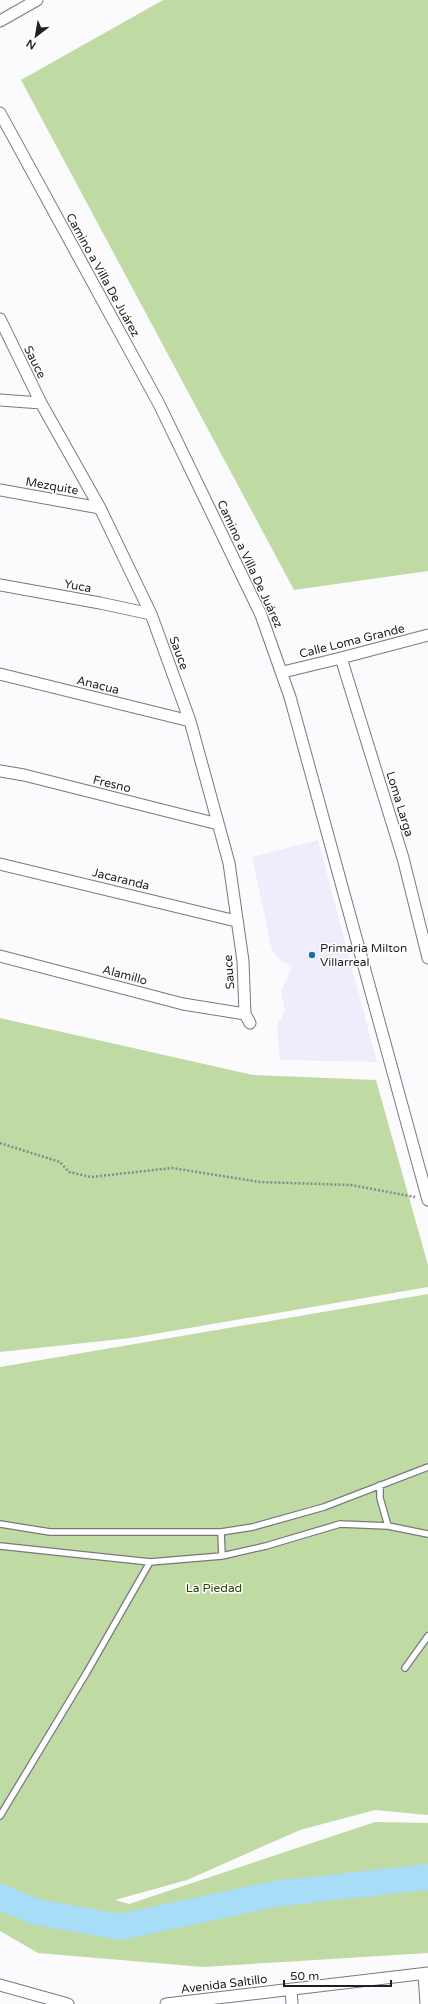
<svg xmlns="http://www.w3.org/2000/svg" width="428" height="2004" font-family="'Varela Round',sans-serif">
<rect width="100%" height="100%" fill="#fbfbfe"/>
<path fill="#ededfc" d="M318,840L377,1062L280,1060L277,1025L285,1011L281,992L292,966L280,960L272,950L252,857Z"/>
<path fill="#c0daa4" d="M163,0H428V571L294,590L21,80Z
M0,1018L253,1075L376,1080L428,1265V1287L131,1338L0,1352Z
M428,1294V1815L375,1810L300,1830L187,1880L115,1900L129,1904L375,1822L428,1823V1953L203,1967L38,1953L0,1931V1367Z"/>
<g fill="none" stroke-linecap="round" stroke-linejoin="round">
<path stroke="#a8ddf7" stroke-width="26" d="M0,1897L36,1912L120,1927L274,1894L428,1877"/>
<defs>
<path id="service" d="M380,1485V1498L388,1526
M0,1524L50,1532H221L253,1527L324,1507L428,1467
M221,1532L222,1556
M0,1546L150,1562L222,1556L266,1546L340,1524L388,1526L428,1534
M405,1668L428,1636
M0,1816L87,1672L150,1562"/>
<path id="minor" d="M0,21L37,0
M0,113L159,404L261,615L290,697L428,1200
M0,319L41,403L100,508L151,614L190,721L229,863L243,961L245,1014L250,1023
M0,400L41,403
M0,490L100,508
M0,585L100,603L151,614
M341,658L403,858L428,958
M283,672L341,658L428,635
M0,674L190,721
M0,771L24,775L218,824
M0,864L236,921
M0,956L183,1004L245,1014
M424,1974L426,2004
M0,1985L68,2004
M291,1989L292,2004
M166,2004L428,1973"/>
</defs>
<use href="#service" stroke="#787882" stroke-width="8"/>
<use href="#minor" stroke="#787882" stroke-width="13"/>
<path stroke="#89898c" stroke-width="2.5" stroke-dasharray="2 2" stroke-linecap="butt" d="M0,1143L60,1162L69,1172L91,1177L172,1168L260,1182L351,1185L415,1197"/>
<use href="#service" stroke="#fff" stroke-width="5.5"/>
<use href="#minor" stroke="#fff" stroke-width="11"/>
</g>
<circle fill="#1775a3" stroke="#fff" stroke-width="1.5" cx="312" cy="955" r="4"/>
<g text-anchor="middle" stroke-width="3" stroke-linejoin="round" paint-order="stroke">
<g font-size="12" fill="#1f1f23" stroke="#fff">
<text transform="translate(103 275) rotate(61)" y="4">Camino a Villa De Juárez</text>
<text transform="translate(35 362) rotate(64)" y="4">Sauce</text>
<text transform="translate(52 486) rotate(10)" y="4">Mezquite</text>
<text transform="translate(250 564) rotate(65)" y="4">Camino a Villa De Juárez</text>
<text transform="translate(78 586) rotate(10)" y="4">Yuca</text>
<text transform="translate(352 641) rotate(-14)" y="4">Calle Loma Grande</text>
<text transform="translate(179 653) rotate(70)" y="4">Sauce</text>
<text transform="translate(98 685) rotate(14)" y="4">Anacua</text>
<text transform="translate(112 784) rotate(14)" y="4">Fresno</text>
<text transform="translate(400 804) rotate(73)" y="4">Loma Larga</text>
<text transform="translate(121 879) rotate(14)" y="4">Jacaranda</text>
<text transform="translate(229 972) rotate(-94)" y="4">Sauce</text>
<text transform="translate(125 975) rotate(15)" y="4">Alamillo</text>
<text transform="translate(224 1984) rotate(-7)" y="4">Avenida Saltillo</text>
</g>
<g font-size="12" fill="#1f1f23" stroke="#fff" text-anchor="start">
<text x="320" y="952">Primaria Milton<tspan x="320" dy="14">Villarreal</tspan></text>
</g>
<g font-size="12" fill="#2c4203" stroke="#fff">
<text x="214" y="1592">La Piedad</text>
</g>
</g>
<g transform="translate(36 36) rotate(211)" stroke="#ffffff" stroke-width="3" paint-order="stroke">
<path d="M0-3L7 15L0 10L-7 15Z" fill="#1f1f23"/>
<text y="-6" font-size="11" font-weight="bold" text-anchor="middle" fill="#1f1f23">N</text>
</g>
<path d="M284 1980v6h107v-6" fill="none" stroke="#1f1f23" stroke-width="2"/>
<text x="290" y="1980" font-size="12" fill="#1f1f23" stroke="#ffffff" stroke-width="3" paint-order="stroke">50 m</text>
</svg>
